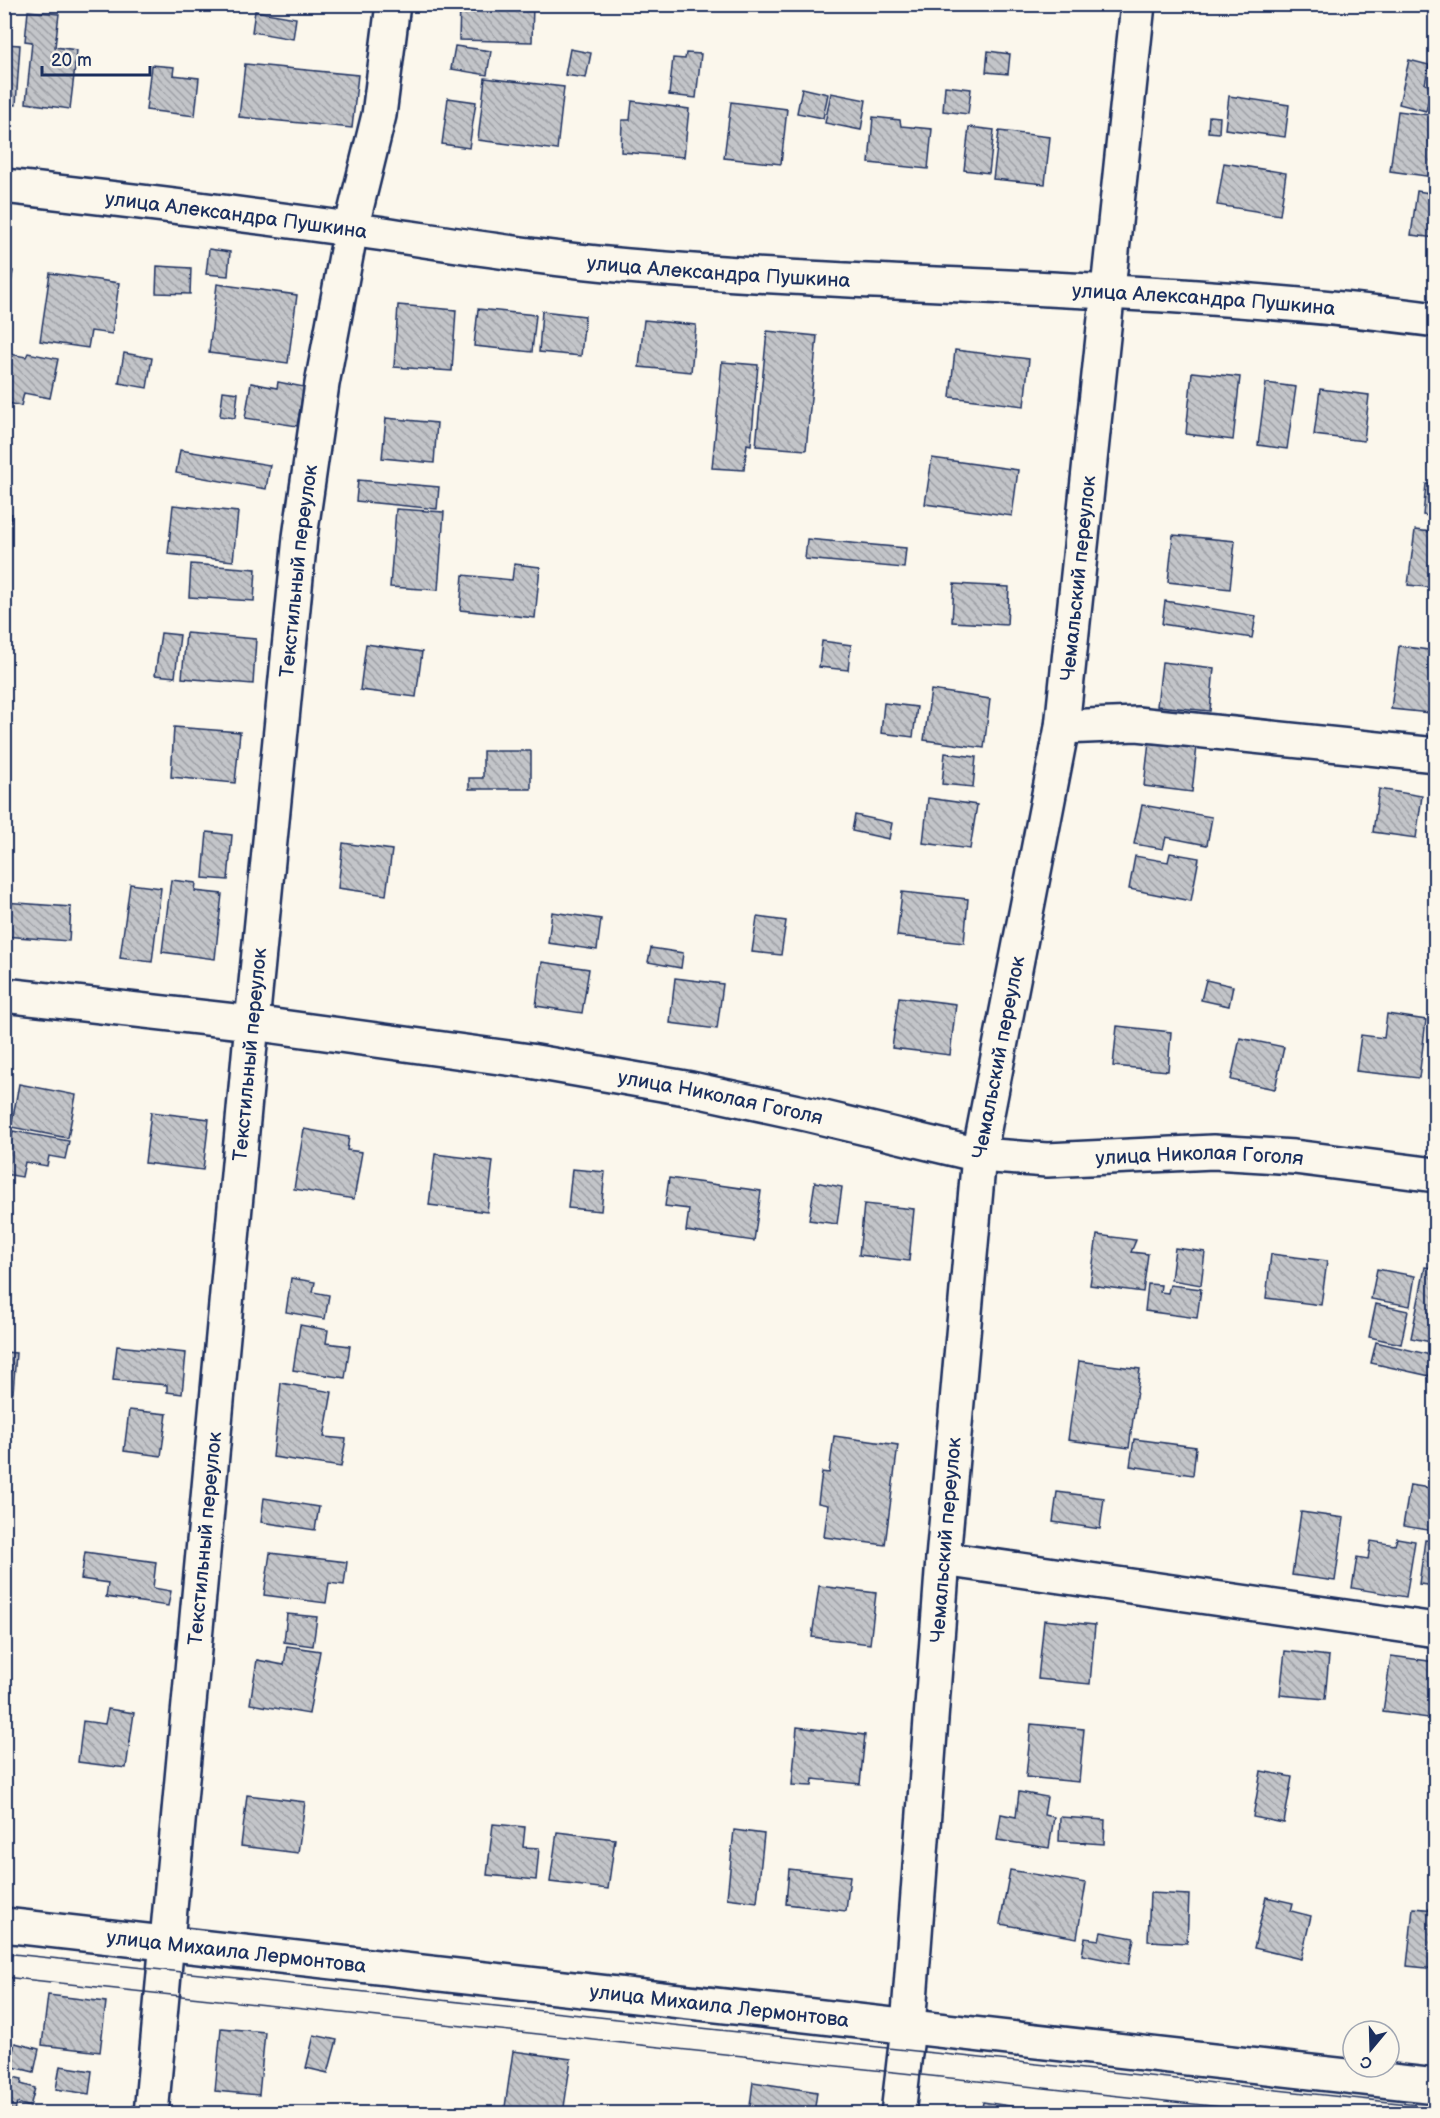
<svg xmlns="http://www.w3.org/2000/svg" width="1440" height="2118" font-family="'Balsamiq Sans',sans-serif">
<defs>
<pattern id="building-back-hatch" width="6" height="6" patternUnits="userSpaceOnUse" patternTransform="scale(1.5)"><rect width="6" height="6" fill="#c3c5c9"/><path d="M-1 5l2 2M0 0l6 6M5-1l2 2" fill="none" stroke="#9ea0a6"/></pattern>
</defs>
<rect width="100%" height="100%" fill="#fbf7ec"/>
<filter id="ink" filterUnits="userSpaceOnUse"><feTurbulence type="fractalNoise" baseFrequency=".0167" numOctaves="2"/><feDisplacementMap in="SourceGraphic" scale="12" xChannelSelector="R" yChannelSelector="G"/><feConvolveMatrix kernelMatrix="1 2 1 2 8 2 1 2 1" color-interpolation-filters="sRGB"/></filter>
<g filter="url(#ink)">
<path fill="url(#building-back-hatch)" stroke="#1b2f5e" stroke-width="1.5" d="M460,4H533L532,42L459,40Z
M28,11L59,14L55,47L77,50L70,109L26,103L32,42L25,41Z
M255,11L296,18L293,39L252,32Z
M4,44L20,45L16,105L4,104Z
M455,46L491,51L487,75L451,69Z
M570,49L591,53L586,78L565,75Z
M988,51L1010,54L1008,74L986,72Z
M686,53L701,54L696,98L669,95L673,58L685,59Z
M1409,60L1429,65L1425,84L1432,86L1426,111L1399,104Z
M245,64L358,75L352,128L239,117Z
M151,65L174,67L173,75L199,78L195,116L146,110Z
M485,78L564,87L557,150L478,140Z
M945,86L971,89L968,114L943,111Z
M802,88L828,94L823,118L797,113Z
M831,93L866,100L861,130L825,123Z
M1229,96L1289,105L1285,137L1225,129Z
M448,98L476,102L469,148L442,144Z
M632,101L689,109L684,157L621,152L622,120H630Z
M731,102L787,109L781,164L724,158Z
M1398,111L1436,116V157L1433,177L1390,171Z
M1209,116L1220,117L1219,133L1208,132Z
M873,117L900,120L901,126L932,129L928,169L869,163Z
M969,127L994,130L989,173L964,170Z
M999,131L1050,137L1045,184L993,179Z
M1224,163L1286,173L1280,215L1217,205Z
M1417,191L1436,194V238L1411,235Z
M209,249L230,252L228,276L206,274Z
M157,266L191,268L190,294L156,293Z
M4,270L13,271L4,325Z
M50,273L119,283L112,334L91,331L88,348L40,341Z
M217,284L297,295L288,363L209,353Z
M398,305L456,310L452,371L394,367Z
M478,309L536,315L532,352L474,346Z
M542,311L585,316L581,356L539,352Z
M644,320L696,325L691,372L639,367Z
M767,331L817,336L806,450L756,446Z
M955,350L1029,359L1024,406L950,397Z
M4,353L26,357L28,353L58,359L50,398L24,393L21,406L4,402Z
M124,353L152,358L147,388L119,383Z
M722,362L758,365L751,445L747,444L744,470L712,468Z
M1192,372L1240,377L1233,440L1186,434Z
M278,382L304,387L297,426L245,418L251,383L277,388Z
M1266,383L1296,387L1287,449L1258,445Z
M1320,389L1369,395L1364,441L1314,435Z
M223,391L238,393L235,418L220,416Z
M386,418L437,423L434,463L382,458Z
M180,450L270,465L266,489L176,473Z
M932,458L1018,470L1012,516L925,504Z
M358,480L439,487L437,509L356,501Z
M1426,484L1436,485V517L1423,515Z
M173,505L238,512L233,561L168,554Z
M396,509L444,512L438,590L390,587Z
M4,513L12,514L6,543H4Z
M1415,530L1431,532L1430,544L1436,545V588L1408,585Z
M1173,535L1235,541L1230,589L1168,582Z
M807,539L906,548L904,568L805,559Z
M191,564L256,569L254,601L189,597Z
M514,564L540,567L535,618L460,610L463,575L512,580Z
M954,584L1009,587L1007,625L952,622Z
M1165,601L1256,616L1252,638L1162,624Z
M161,633L180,635L175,677L155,675Z
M186,633L256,639L253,684L182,678Z
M822,641L851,645L848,670L819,667Z
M366,644L422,652L416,697L360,690Z
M1399,646L1436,651V669L1430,713L1391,709Z
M1162,662L1214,668L1210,711L1157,706Z
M931,690L990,699L984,748L924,740Z
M884,703L917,707L913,737L881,733Z
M174,727L240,732L235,783L171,777Z
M1149,741L1197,746L1192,792L1144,786Z
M483,751H531V789H469V778H483Z
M945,753L976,757L973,787L942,784Z
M1379,789L1422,796L1416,838L1373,832Z
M928,798L977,805L970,849L923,843Z
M1142,805L1212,817L1207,845L1166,837L1163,849L1134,844Z
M855,815L892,823L889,839L852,831Z
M207,832L232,835L228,880L203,878Z
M343,843L392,850L386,895L338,888Z
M1170,853L1199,858L1191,901L1129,889L1135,856L1168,862Z
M171,880L196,883L195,891L222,894L215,959L162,952Z
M130,884L161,888L152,962L120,958Z
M902,892L968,899L964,943L897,936Z
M4,902L71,907L69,941L4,936Z
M552,912L601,919L597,950L548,943Z
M757,917L786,921L781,955L752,952Z
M651,948L683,953L681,968L648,962Z
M542,962L589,969L582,1013L536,1006Z
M675,978L723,984L717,1029L670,1023Z
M1206,980L1233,986L1229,1006L1201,1000Z
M899,997L956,1004L950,1055L892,1048Z
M1387,1014L1426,1020L1419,1078L1356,1071L1361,1035L1384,1038Z
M1117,1026L1171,1032L1168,1071L1113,1066Z
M1240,1038L1284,1047L1275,1089L1231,1080Z
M19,1084L76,1095L68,1138L11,1127Z
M151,1112L209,1119L203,1170L145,1163Z
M304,1129L349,1137L347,1150L362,1152L354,1199L294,1189Z
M13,1131L69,1141L65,1159L49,1156L47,1166L25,1162L22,1177L4,1174Z
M435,1154L493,1161L487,1212L429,1205Z
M572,1169L605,1172L601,1211L568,1208Z
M669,1178L761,1191L754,1241L686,1231L689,1209L665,1206Z
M815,1182L842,1187L837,1224L809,1220Z
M864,1204L914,1209L909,1261L859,1255Z
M1097,1235L1136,1240L1131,1252L1148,1254L1143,1292L1090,1285Z
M1175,1248L1205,1252L1201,1285L1171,1280Z
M1271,1254L1327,1261L1321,1305L1266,1298Z
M1425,1267L1436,1269V1343L1411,1338Z
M1377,1269L1415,1276L1410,1306L1371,1299Z
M291,1278L315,1282L313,1292L329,1295L325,1319L286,1312Z
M1148,1284L1161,1285L1160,1292L1168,1293L1170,1285L1201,1289L1197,1318L1145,1311Z
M1376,1304L1408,1311L1401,1344L1369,1337Z
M300,1325L328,1330L326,1343L350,1346L345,1378L293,1370Z
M1376,1342L1435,1356L1430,1376L1371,1363Z
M117,1346L186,1353L182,1394L167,1392V1385L113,1380Z
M4,1352L16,1353L13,1393L4,1392Z
M1079,1361L1140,1369L1129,1448L1068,1440Z
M281,1383L332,1392L324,1437L346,1439L341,1467L273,1457Z
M129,1410L167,1414L161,1456L124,1451Z
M834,1436L898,1445L885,1545L824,1537L828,1505L818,1503L822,1472L829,1473Z
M1134,1439L1196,1447L1193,1475L1130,1466Z
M1410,1485L1436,1489L1434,1531L1403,1526Z
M1057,1492L1104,1498L1100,1529L1053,1522Z
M264,1498L319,1507L315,1530L261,1522Z
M1301,1512L1344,1518L1335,1581L1292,1575Z
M1397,1538L1415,1541L1406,1597L1352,1588L1357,1557L1368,1559L1371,1541L1395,1545Z
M1425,1540L1436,1541V1586L1419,1584Z
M85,1552L156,1562L153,1588L171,1591L168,1606L106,1597L108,1583L81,1579Z
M270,1553L347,1562L344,1585L329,1583L326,1603L264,1595Z
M819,1586L876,1593L870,1644L812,1637Z
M287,1614L317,1617L313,1646L284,1642Z
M1044,1620L1095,1625L1090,1684L1038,1679Z
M287,1646L320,1651L309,1714L250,1704L257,1660L284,1665Z
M1285,1651L1329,1656L1325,1699L1280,1695Z
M1391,1656L1436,1662V1719L1383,1712Z
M108,1709L134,1713L126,1768L78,1762L83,1721L105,1724Z
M1031,1724L1084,1729L1079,1782L1026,1777Z
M797,1727L865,1735L860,1784L813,1779L812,1786L792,1785Z
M1261,1771L1292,1777L1284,1823L1253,1817Z
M1019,1792L1047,1797L1044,1815L1054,1817L1049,1848L997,1840L1001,1814L1016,1817Z
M247,1795L305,1802L298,1853L241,1846Z
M1060,1817L1105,1820L1104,1844L1059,1841Z
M493,1824L525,1827L523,1847L539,1848L536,1880L487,1875Z
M734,1830L764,1834L757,1902L727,1898Z
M557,1832L615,1839L608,1889L550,1882Z
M789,1869L850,1876L846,1911L786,1904Z
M1010,1870L1086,1883L1077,1938L1000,1924Z
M1150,1893L1189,1895L1187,1943L1148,1941Z
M1266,1897L1293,1903L1291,1911L1311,1916L1301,1959L1254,1948Z
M1413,1908L1436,1910V1969L1407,1966Z
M1101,1932L1134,1938L1129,1964L1082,1955L1085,1938L1099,1940Z
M48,1995L106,2002L100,2052L42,2045Z
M221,2028L265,2032L259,2095L215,2091Z
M314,2035L337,2040L328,2073L306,2068Z
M15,2043L39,2049L34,2072L9,2066Z
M513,2051L571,2059L563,2114H504Z
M60,2066L92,2071L89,2094L56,2089Z
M4,2075L22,2079L21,2084L35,2088L30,2107L17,2103L15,2111L4,2109Z
M753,2082L817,2092L814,2114H749Z
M983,2102L1036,2110V2114H981Z
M1044,2106L1109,2114H1043Z"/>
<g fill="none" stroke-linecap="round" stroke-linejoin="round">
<defs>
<g id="minor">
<path id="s1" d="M4,186C119,199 234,213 349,229C442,242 534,258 628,266C897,289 1168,284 1436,320"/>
<path d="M1062,727L1137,724L1436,755"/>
<path id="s2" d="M4,995L252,1023L530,1061L691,1089L807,1114L979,1155L1047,1160L1213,1152L1294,1157L1436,1175"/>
<path d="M943,1559L1436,1630"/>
<path id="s3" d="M4,1925L1436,2086"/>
<path id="s4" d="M151,2114L252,1023L300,537L322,384L351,229L379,115L393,4"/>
<path id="s5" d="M898,2114L908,2027L943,1559L979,1155L1062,727L1138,4"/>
</g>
</defs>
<use href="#minor" stroke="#1b2f5e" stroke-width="38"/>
<use href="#minor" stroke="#fbf7ec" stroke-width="33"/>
<path stroke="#1b2f5e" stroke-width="1.5" d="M4,1953L1436,2107
M4,1977L1287,2114"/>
</g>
</g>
<g text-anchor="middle" stroke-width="4.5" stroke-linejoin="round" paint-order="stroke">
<g font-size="20" fill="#1b2f5e" stroke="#fbf7ec">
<text dy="7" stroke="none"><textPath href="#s1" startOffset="234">улица Александра Пушкина</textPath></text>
<text dy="7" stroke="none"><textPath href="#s1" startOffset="720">улица Александра Пушкина</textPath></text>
<text dy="7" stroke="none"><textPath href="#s1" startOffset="1206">улица Александра Пушкина</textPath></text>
<text dy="7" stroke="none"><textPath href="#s4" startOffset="1550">Текстильный переулок</textPath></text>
<text dy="7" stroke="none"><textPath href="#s5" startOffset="1548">Чемальский переулок</textPath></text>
<text dy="7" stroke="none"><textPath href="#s4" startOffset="1064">Текстильный переулок</textPath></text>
<text dy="7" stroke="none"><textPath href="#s5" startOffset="1062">Чемальский переулок</textPath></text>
<text dy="7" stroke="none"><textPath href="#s2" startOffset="724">улица Николая Гоголя</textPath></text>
<text dy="7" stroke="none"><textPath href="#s2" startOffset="1210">улица Николая Гоголя</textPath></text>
<text dy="7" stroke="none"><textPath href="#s5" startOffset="576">Чемальский переулок</textPath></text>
<text dy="7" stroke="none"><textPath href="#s4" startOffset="578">Текстильный переулок</textPath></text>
<text dy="7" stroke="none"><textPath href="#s3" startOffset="234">улица Михаила Лермонтова</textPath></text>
<text dy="7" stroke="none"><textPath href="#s3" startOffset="720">улица Михаила Лермонтова</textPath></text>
</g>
</g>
<rect width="1440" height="2118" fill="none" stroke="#fbf7ec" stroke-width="24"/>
<rect x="12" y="12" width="1416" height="2094" fill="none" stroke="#1b2f5e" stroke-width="2" filter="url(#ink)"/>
<g transform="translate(1371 2049) rotate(199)"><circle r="28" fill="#fbf7ec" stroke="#a1a7b3" stroke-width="1.5"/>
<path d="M0-4.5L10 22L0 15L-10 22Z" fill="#1b2f5e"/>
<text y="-9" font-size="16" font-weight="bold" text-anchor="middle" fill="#1b2f5e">С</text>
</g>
<path d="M42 66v9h108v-9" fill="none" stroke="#1b2f5e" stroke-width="3"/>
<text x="51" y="66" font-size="18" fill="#1b2f5e" stroke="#fbf7ec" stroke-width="4.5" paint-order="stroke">20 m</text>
</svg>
